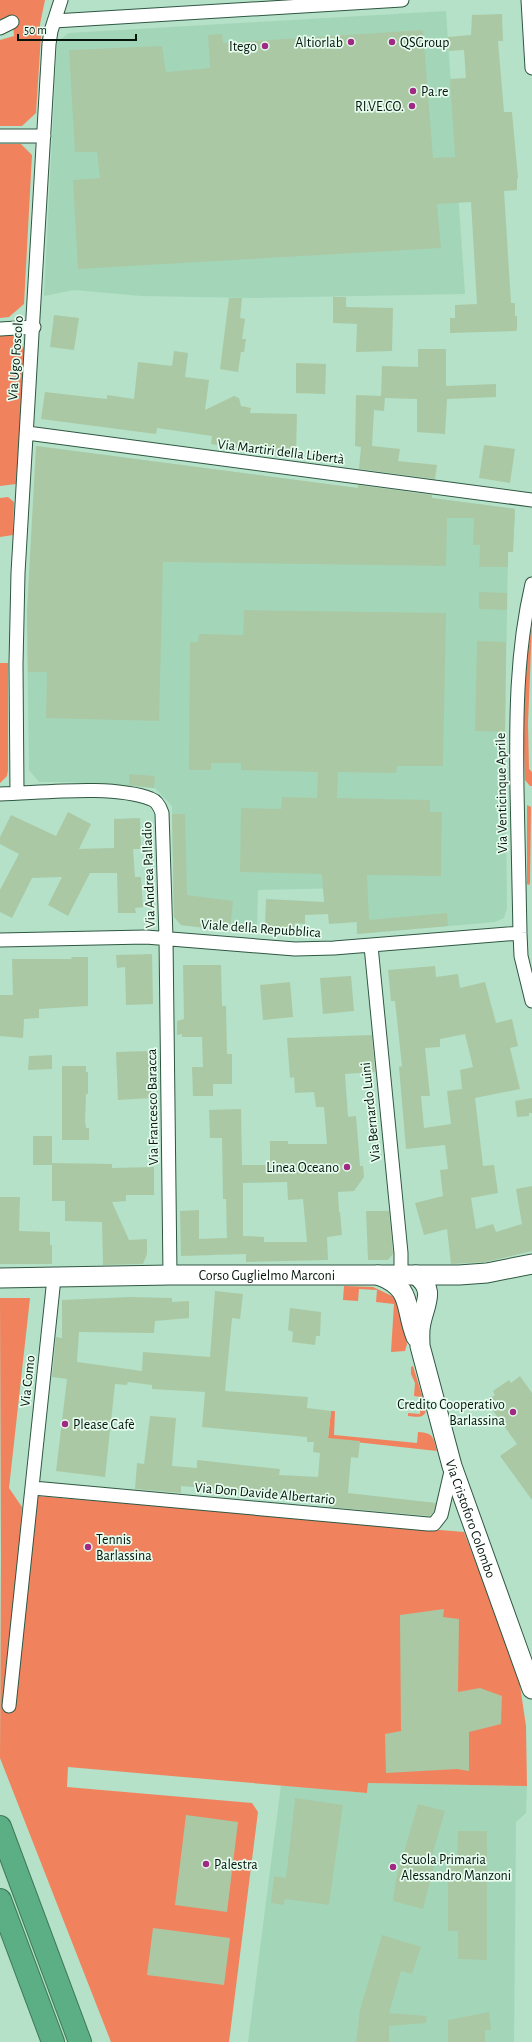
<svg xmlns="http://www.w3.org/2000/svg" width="532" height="2042" font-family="'Alegreya Sans',sans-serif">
<rect width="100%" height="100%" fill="#b4e1c7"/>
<path fill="#a3d6b8" d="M446,11L465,294L252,298L141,296L74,290L44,296L57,42L69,33Z
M37,446L515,509L513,552H508L505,732L507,908L504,918L495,922L357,934L355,888H348L258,890L257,933L181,925L174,917L172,806L155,788L69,782H39L29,770L27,626Z
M368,1783L527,1786L526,1813L516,1822L514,2042H248L281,1785L367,1793Z"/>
<path fill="#f0835e" d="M0,0H45L40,24L41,36L36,113L22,126H0V40L14,36L13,23L7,19H0Z
M0,144H21L32,155L24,304L9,317L0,318Z
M0,335H13L25,349L16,484L0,486Z
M8,497L14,502L13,535L0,537V498Z
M532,626L528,723L529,769L532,772V786H530L525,780C523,729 523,677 532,626Z
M0,663H8V770L7,776L0,783Z
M527,805L531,807L530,883L529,885L527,884Z
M344,1286L373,1287L392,1296L398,1303L407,1344L405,1351L391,1352L394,1304L376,1302L377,1290L359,1289L358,1301L343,1300Z
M0,1298H30L9,1488L22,1507L19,1558L37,1496L464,1532L518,1672L526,1726L527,1786L368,1783L367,1793L68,1767L67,1787L252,1803L258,1812L229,2042H111L0,1758L1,1555Z
M413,1366L426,1408C426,1419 417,1417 408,1416V1413L420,1414L421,1397L414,1396L415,1383L411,1374V1367Z
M331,1411H335L334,1435L417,1443L418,1432C434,1433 433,1437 437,1451L328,1439Z"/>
<path fill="#abc8a4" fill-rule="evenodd" d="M502,14L503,41H498L504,112H512L518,178L517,179V190L504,191L511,303H515V316H517V329L516,331L450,333V318H455V305L477,304L471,202L437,204L441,248L78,269L73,180L100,178L97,152H75L69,50L162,46L166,72L210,68L208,35L222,34L223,43L423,30L433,158L455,157L450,79L466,78L464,50L449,51L448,37L471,35L472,15Z
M333,297H346V307L393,308L392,351L356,352L357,324L333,323Z
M229,298H242L240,318L245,319L242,339H246L244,352H241L238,372L220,369Z
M54,315L79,318L74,350L50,347Z
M418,349H446V386L496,384V397L447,399L445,434L417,432V399L385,398L384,411L374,410L372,446L400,449L398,461L437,465L435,479L359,469L361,447L355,446L356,395L381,396L382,366L418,367Z
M174,351L188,353L185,377L209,380L205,410L234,396L239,398L241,406L251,408L250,413L297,414L296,452H263L211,444L212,436L157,428L156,434L41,419L45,392L97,398L107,399V395L134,399L138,362L172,366Z
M296,363L326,364L325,394L296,393Z
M484,445L515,449L510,483L479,478Z
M36,446L358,488V485L432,495V498L515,509L513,552H508V567H479L480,545H473L474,518H447L446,566L163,562L159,721L46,718L47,672H28L27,611Z
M479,592L507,593V610L479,609Z
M244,610L446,613L443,766H397L396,773L338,772L337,798L430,800V812H442L441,876L367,875L369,920L447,913L448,926L357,934V922L329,924L328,914L305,915V924L295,923L294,928L265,926L266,899L324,902L322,874L240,872L241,808L281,809L282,797L317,798L318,772L241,770V763H211V770H189L190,642H198L199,634L243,635Z
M477,641L506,642L505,732L475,731Z
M129,774L155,776L154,788L129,785Z
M68,812L91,824L79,849L114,848V819L140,818L141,849H133L135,877H141L143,907L135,908L136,913H118L117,873H90L68,916L48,905L62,877L32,878L12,918L0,912V890L19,854L0,844V837L11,815L56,836Z
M172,814H185L187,895L233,901L230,931L181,925L174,917Z
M152,954L153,1004L126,1005L125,967L117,968L116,955Z
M71,957H88V1006L39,1009V1018L24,1019L23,1038L0,1036V995H13L12,959H72Z
M183,965H221L222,1006H226L227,1054H232V1084H213V1096H193L192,1067H203L202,1037H182V1034L177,1035V1021L184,1019Z
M435,966L436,977L458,974L460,988L485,982L496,1023L512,1019L518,1046L510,1048L520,1089L475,1098L483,1166L494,1165L498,1193L471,1198L476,1229L493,1224L496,1232L522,1224L516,1189L532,1186V1251L486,1262L451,1264L447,1229L424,1235L415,1203L443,1196L440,1170L448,1169L445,1145L406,1149L399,1067L402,1066L395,1001H391L388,970ZM465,1034L473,1067L460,1070L462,1089L447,1091L451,1124L424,1128L421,1096H430L425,1048L440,1047V1039Z
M351,976L354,1011L323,1014L320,978Z
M290,982L293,1017L263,1020L260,985Z
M372,1035L375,1072L345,1074L348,1117L356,1116L360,1166H363L364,1177L354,1191L338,1192L339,1212H340L342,1235L327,1237L328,1260L246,1262V1254L181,1256L180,1211L199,1210V1239L227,1238L226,1199H223L222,1138H210L209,1110L241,1109L242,1165H270V1141H288V1144H327L324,1107H316L314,1092L295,1093L294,1077L290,1078L287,1038ZM287,1182L288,1200L303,1199L307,1242H264V1237L243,1236V1183Z
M149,1051L151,1052V1098L118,1100L116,1052Z
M52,1055V1069L28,1070L29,1056Z
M62,1066H86V1072H88V1094H86L85,1121L86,1128H89V1140H62Z
M532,1098V1113H529V1116L517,1117L515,1101Z
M33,1136H52V1165H33Z
M52,1163L112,1164V1168L154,1167V1195H126V1201L112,1202L129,1240L147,1239V1254L143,1264L103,1265L102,1222L65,1221V1201H52Z
M0,1197H20L19,1231L50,1232V1245H52V1264H0Z
M366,1211H389L393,1254L388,1260H368Z
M215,1291L243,1294L240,1319L232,1318L225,1391L308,1397L307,1408L331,1411L328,1438L360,1441L358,1458L351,1457L348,1493L436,1503L434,1511L430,1516L329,1507V1498L278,1493V1498L243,1495V1491L181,1486V1493L135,1489L137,1463L144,1464L150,1416L176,1418L172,1466L197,1468V1460L280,1469L279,1475L318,1477L320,1453L313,1452L314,1442H307V1437L202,1427L205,1392L152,1389V1385L128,1382L127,1385L115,1384L105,1477L56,1471L67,1379L52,1377L56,1337L62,1338V1300L130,1297L172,1298V1302L189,1301V1318L155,1321L154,1333L79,1332L77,1362L142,1371L143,1352L210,1357Z
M290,1308L321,1312L320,1336H316L315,1345L292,1342L293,1332L288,1330Z
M520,1376L532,1393V1500L500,1456L517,1444L486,1401L495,1395L493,1391L509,1380L511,1383Z
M444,1609L443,1617L459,1619L458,1692L480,1688L502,1696L501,1724L469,1732V1771L457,1769L386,1773L385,1734L401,1731L400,1615Z
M295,1798L343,1805L329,1905L285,1899L284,1905L271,1903L274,1876L286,1878Z
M418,1804L445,1811L429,1866H434L423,1909L393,1901L396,1879Z
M186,1815L238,1822L227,1912L175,1905Z
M458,1831H487V1960L458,1959V1931H448V1866H457Z
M153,1928L230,1938L224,1985L147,1975Z
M382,1935L421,1947L412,1974L401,1971L389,2013L427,2016L426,2023L389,2026V2042H356L360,2010Z
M489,2012L491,2030H485V2042H448V2020Z"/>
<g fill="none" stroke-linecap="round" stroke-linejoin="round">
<defs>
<path id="street" d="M528,0L532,68
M54,21L402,0
M0,28L12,22
M0,136H44
M0,329L34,327
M27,433L532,500
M532,584C516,652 516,721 517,790C518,838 519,886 520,933L521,956L532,1001
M17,793L16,664L18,573L49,44L51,31L61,0
M0,794C41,793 113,784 151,799C157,801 160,807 162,813L166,938L170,1275
M0,940L146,937L295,949L334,948L520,933
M371,946L401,1253V1275
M33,1488L428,1524H434L441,1515L452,1467
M9,1706L54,1278"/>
<g id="secondary">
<path d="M378,1275C414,1288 404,1308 416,1337"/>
<path id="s1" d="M416,1275C436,1290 425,1303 421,1323C419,1331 420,1338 420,1346L452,1466L532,1689"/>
<path id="s2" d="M0,1278L170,1275H459L487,1273L532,1264"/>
</g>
<path id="highway" d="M0,1827L80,2042
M0,1900L53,2042"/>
</defs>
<use href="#street" stroke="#2f5742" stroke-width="15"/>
<use href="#secondary" stroke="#2f5742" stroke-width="21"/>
<use href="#highway" stroke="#3e795a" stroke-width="24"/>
<use href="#street" stroke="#fff" stroke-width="13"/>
<use href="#secondary" stroke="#fff" stroke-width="19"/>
<use href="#highway" stroke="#5caf84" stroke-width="22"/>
</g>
<g fill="#9f2983" stroke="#e6fcee" stroke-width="1.5">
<circle cx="351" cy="42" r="4"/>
<circle cx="392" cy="42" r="4"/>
<circle cx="265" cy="46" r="4"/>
<circle cx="413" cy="91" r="4"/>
<circle cx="412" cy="106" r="4"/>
<circle cx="347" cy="1167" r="4"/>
<circle cx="513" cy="1412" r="4"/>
<circle cx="65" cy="1424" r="4"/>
<circle cx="88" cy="1547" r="4"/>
<circle cx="206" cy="1864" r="4"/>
<circle cx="393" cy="1867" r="4"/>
</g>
<g text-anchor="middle" stroke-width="3.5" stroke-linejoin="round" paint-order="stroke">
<g font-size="14" fill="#05150c" stroke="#e6fcee" text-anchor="start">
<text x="343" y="47" text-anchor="end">Altiorlab</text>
<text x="400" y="47">QSGroup</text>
<text x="257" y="51" text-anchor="end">Itego</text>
<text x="421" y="96">Pa.re</text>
<text x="404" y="111" text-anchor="end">RI.VE.CO.</text>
<text x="339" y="1172" text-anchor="end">Linea Oceano</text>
<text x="505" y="1409" text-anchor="end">Credito Cooperativo<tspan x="505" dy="16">Barlassina</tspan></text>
<text x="73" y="1429">Please Cafè</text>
<text x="96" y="1544">Tennis<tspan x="96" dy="16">Barlassina</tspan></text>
<text x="401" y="1864">Scuola Primaria<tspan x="401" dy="16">Alessandro Manzoni</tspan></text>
<text x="214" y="1869">Palestra</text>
</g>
<g font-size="14" fill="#05150c" stroke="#e6fcee">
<text transform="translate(15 358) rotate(-86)" y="5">Via Ugo Foscolo</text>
<text transform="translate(281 451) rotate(7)" y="5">Via Martiri della Libertà</text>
<text transform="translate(501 793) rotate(-91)" y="5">Via Venticinque Aprile</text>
<text transform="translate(148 875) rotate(-92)" y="5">Via Andrea Palladio</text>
<text transform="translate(261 928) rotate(4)" y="5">Viale della Repubblica</text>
<text transform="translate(152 1107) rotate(-91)" y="5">Via Francesco Baracca</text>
<text transform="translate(370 1112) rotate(-96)" y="5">Via Bernardo Luini</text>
<text dy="5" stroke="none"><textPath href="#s2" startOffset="267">Corso Guglielmo Marconi</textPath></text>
<text transform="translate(27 1381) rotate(-84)" y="5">Via Como</text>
<text transform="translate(265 1493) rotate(5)" y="5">Via Don Davide Albertario</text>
<text dy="5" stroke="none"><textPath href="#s1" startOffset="256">Via Cristoforo Colombo</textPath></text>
</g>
</g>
<path d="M18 34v6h118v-6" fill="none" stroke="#05150c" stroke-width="2"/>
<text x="24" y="34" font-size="12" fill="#05150c" stroke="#e6fcee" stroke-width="3" paint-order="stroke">50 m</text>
</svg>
